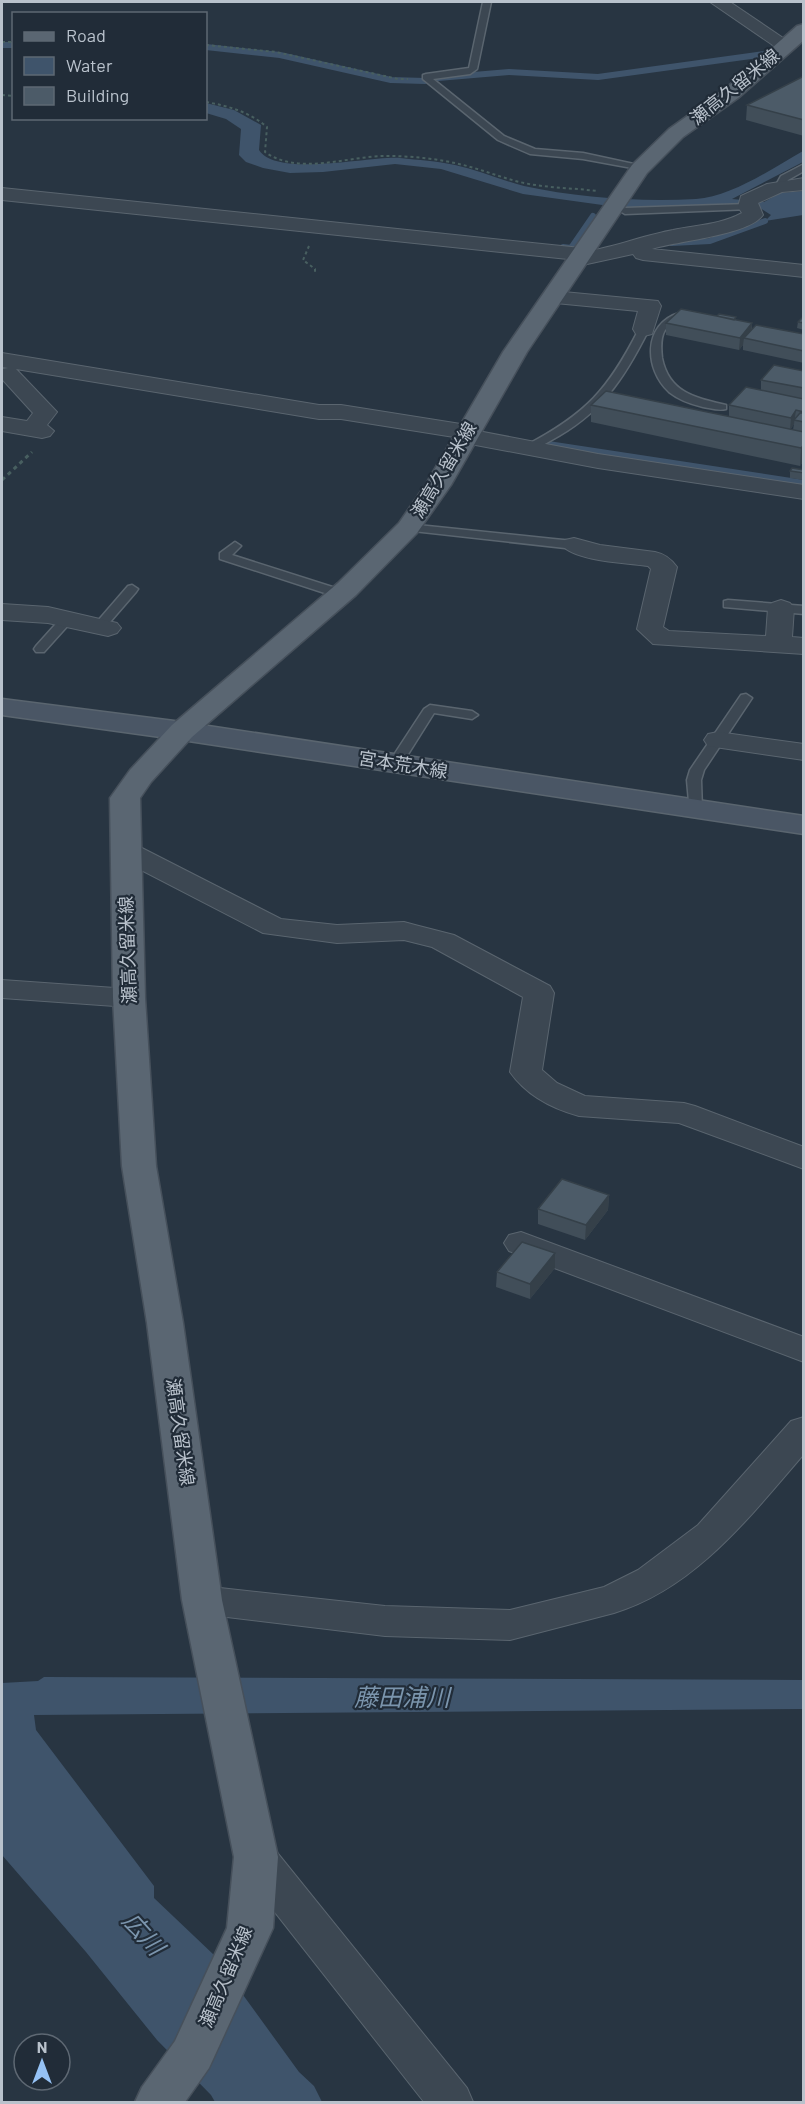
<svg xmlns="http://www.w3.org/2000/svg" width="805" height="2104" font-family="Barlow,'Noto Sans JP',sans-serif">
<rect width="100%" height="100%" fill="#283542"/>
<path fill="#3f546b" d="M206,103L234,110L261,125L259,150C277,178 369,156 400,158C418,160 437,161 455,165C478,170 501,180 524,186C579,198 641,202 696,199C731,197 773,168 803,151V162L732,199L764,202L780,193L803,191V215L765,221L771,215L760,208H624L523,194L441,169L395,164L323,172L290,173L263,168L246,162L239,155L241,129L226,119L206,113Z
M44,1677L803,1680L804,1709L34,1715L36,1730L154,1886V1898L214,1955L299,2072L314,2086L322,2102H215L211,2095L157,2040L86,1952L2,1855V1683L38,1681Z"/>
<g fill="none" stroke-linecap="round" stroke-linejoin="round">
<path stroke="#3f546b" stroke-width="6" d="M2,45H14
M206,47L280,55L391,80L425,81
M438,78L509,72L598,77L765,54L776,46
M672,243L710,241L765,221
M563,247L571,248L593,216"/>
<path stroke="#3f546b" stroke-width="8" d="M548,445L804,484"/>
<defs>
<path id="service" d="M483,2H491L477,69L470,74L433,79L504,136L535,149L583,153L643,166V170L583,159L530,154L498,140L423,79V75L426,74L469,68Z
M804,164V171L788,180L784,187H778L776,185L781,176Z
M748,204L751,205V209L625,214L620,211L625,208Z
M679,313L684,316C679,321 670,324 665,330C660,338 661,349 662,358C669,393 696,398 726,405V409C718,411 710,408 703,407C691,404 679,400 669,392C644,369 643,324 679,313Z
M644,326L649,329C624,379 601,414 550,441C542,445 534,452 525,450V446C586,414 608,390 639,329Z
M408,524L553,539L574,541L580,545L574,549L404,530L402,528Z
M235,542L241,546L232,555L345,591L347,594L341,598L337,597L220,559V553Z
M132,585L138,589L136,592L104,629H96L94,626L96,623L128,586Z
M728,600L804,606V614L724,607V601Z
M67,615L73,619L71,622L44,652H36L34,649L36,646L63,616Z
M746,694L752,698L704,770L701,780L702,810L695,814L690,813L687,780L690,770L741,695Z
M430,705L472,711L478,715L472,719L434,713L400,767H390L388,764L424,709Z"/>
<path id="minor" d="M710,2H730L795,46L792,50H780Z
M804,178V190L782,192L758,203L763,215C749,235 677,241 652,249L804,265V277L643,260L636,258L633,254L578,266L571,264L568,259L2,200V188L581,248L590,251C618,246 645,235 673,230C696,225 720,225 742,213L738,207L741,196L767,184Z
M553,291L658,301L661,306L652,334L644,336L636,334L633,329L638,311L545,302L542,297L545,292Z
M2,353L319,405H341L467,425L475,427L478,431L598,454L804,485V499L598,468L465,443L457,441L454,437L341,419H319L16,369L57,412L47,425L54,431L50,436L42,438L2,431V417L27,421L33,413L2,379V369L8,368L2,367Z
M574,538L600,545L655,552C665,554 671,559 677,567L663,627L669,631L766,636L768,608L772,603L781,600L790,603L794,608L792,637L804,638V654L653,644L637,629L651,569L648,566C628,563 573,561 562,545L565,540Z
M2,604L48,607L117,623L121,628L117,633L108,636L48,623L2,620Z
M718,732L804,744V760L708,746L704,740L708,734Z
M126,842L136,845L281,919L337,925L404,922L415,925L454,935L550,986L554,993L542,1070L557,1083L585,1096L684,1103L695,1106L804,1147V1169L679,1123L579,1116C553,1109 526,1095 510,1072L523,997L432,947L404,940L337,943L263,933L116,857L112,851L116,845Z
M2,980L129,989L140,991L144,998L140,1005L129,1007L2,998Z
M521,1232L804,1337V1362L509,1251L504,1243L509,1235Z
M804,1417V1454C750,1516 696,1588 614,1613L510,1640L385,1636L202,1614L188,1610L183,1600L188,1590L202,1586L385,1606L510,1610L604,1587L638,1570L698,1525L791,1421Z
M256,1840L271,1845L467,2088L473,2102H424L241,1869L235,1857L241,1845Z"/>
<path id="secondary" d="M2,699L182,722L804,816V834L182,740L2,715Z"/>
<path id="primary" d="M804,24V40L738,98L683,137L647,173L527,352L451,485L417,533L356,595L192,737L151,782L140,798L145,998L156,1166L183,1323L222,1600L278,1857L273,1928L209,2068L185,2102H135L142,2087L175,2041L227,1928L234,1857L182,1600L147,1323L122,1166L113,998L110,798L130,770L172,725L338,583L399,523L426,484L503,352L632,165L669,129L724,90L797,26Z"/>
</defs>
<use href="#service" stroke="#5a656f" stroke-width="3"/>
<use href="#minor" stroke="#5a656f" stroke-width="2"/>
<use href="#secondary" stroke="#5a656f" stroke-width="3"/>
<use href="#primary" stroke="#46505b" stroke-width="3"/>
<path stroke="#485f60" stroke-width="2" stroke-dasharray="3 3" stroke-linecap="butt" d="M2,42H14
M206,45L276,52L398,79H408
M2,95L14,96
M206,102C229,106 249,112 267,127L265,152C299,176 347,156 386,156C413,156 441,159 467,166C486,171 505,179 524,183C548,188 573,188 597,191
M309,246L303,260L315,269V272"/>
<path stroke="#485f60" stroke-width="3" stroke-dasharray="4 4" stroke-linecap="butt" d="M2,480L32,452"/>
<use href="#service" fill="#3c4752" fill-rule="evenodd"/>
<use href="#minor" fill="#3c4752" fill-rule="evenodd"/>
<use href="#secondary" fill="#4a5665" fill-rule="evenodd"/>
<use href="#primary" fill="#5a6672" fill-rule="evenodd"/>
</g>
<path fill="#414e59" fill-rule="evenodd" d="M804,76V136L746,120L747,105Z
M717,316L752,323V329L804,334V363L743,350V345L739,350L666,335V323Z
M804,316V330L797,328L798,322Z
M804,371V460L800,466L591,422V405L729,417V405L761,390V380ZM794,424L793,430H790Z
M804,470V480L790,478V471Z
M609,1195L608,1210L585,1240L538,1224V1209Z
M555,1268L530,1299L496,1287L497,1272Z"/>
<path fill="#354049" d="M752,323L751,335L744,338L743,345L739,350L740,338Z
M796,410L794,424L790,430L791,418Z
M804,445V460L800,466L801,448Z
M609,1195L608,1210L585,1240L586,1225Z
M555,1253V1268L530,1299V1284Z"/>
<path fill="#4c5b68" stroke="#354049" stroke-width="1.5" d="M804,76V120L747,105Z
M681,309L752,323L740,338L666,323Z
M719,314L736,317L734,320L717,316Z
M804,316V323L798,322Z
M756,325L804,334V351L744,338Z
M774,365L804,371V388L761,380Z
M746,387L804,399V412L796,410L791,418L729,405Z
M606,391L804,432V445L801,448L591,405Z
M800,413H804V422L794,420Z
M792,468L804,470V473L790,471Z
M562,1179L609,1195L586,1225L538,1209Z
M522,1242L555,1253L530,1284L497,1272Z"/>
<g text-anchor="middle" stroke-width="4.5" stroke-linejoin="round" paint-order="stroke">
<g font-size="18" fill="#b9c2cc" stroke="#212c38">
<text transform="translate(735 87) rotate(-39)" y="6">瀬高久留米線</text>
<text transform="translate(444 470) rotate(-59)" y="6">瀬高久留米線</text>
<text transform="translate(403 765) rotate(9)" y="6">宮本荒木線</text>
<text transform="translate(128 950) rotate(-92)" y="6">瀬高久留米線</text>
<text transform="translate(180 1432) rotate(82)" y="6">瀬高久留米線</text>
<text transform="translate(226 1977) rotate(-67)" y="6">瀬高久留米線</text>
</g>
<g font-size="24" font-style="italic" fill="#7b95ad" stroke="#212c38">
<text x="402" y="1706">藤田浦川</text>
<text transform="translate(143 1934) rotate(48)" y="8">広川</text>
</g>
</g>
<rect width="805" height="2104" fill="none" stroke="#b9c2cc" stroke-width="6"/>
<rect x="12" y="12" width="195" height="108" fill="#212c38" stroke="#5e6873" stroke-width="1.5"/>
<rect x="24" y="32" width="30" height="9" fill="#5a6672" stroke="#5e6873" stroke-width="1.5"/>
<text x="66" y="42" font-size="18" fill="#b9c2cc">Road</text>
<rect x="24" y="57" width="30" height="18" fill="#3f546b" stroke="#5e6873" stroke-width="1.5"/>
<text x="66" y="72" font-size="18" fill="#b9c2cc">Water</text>
<rect x="24" y="87" width="30" height="18" fill="#4c5b68" stroke="#5e6873" stroke-width="1.5"/>
<text x="66" y="102" font-size="18" fill="#b9c2cc">Building</text>
<g transform="translate(42 2062)"><circle r="28" fill="#212c38" stroke="#5e6873" stroke-width="1.5"/>
<path d="M0-4.5L10 22L0 15L-10 22Z" fill="#95c2f5"/>
<text y="-9" font-size="16" font-weight="bold" text-anchor="middle" fill="#b9c2cc">N</text>
</g>
</svg>
